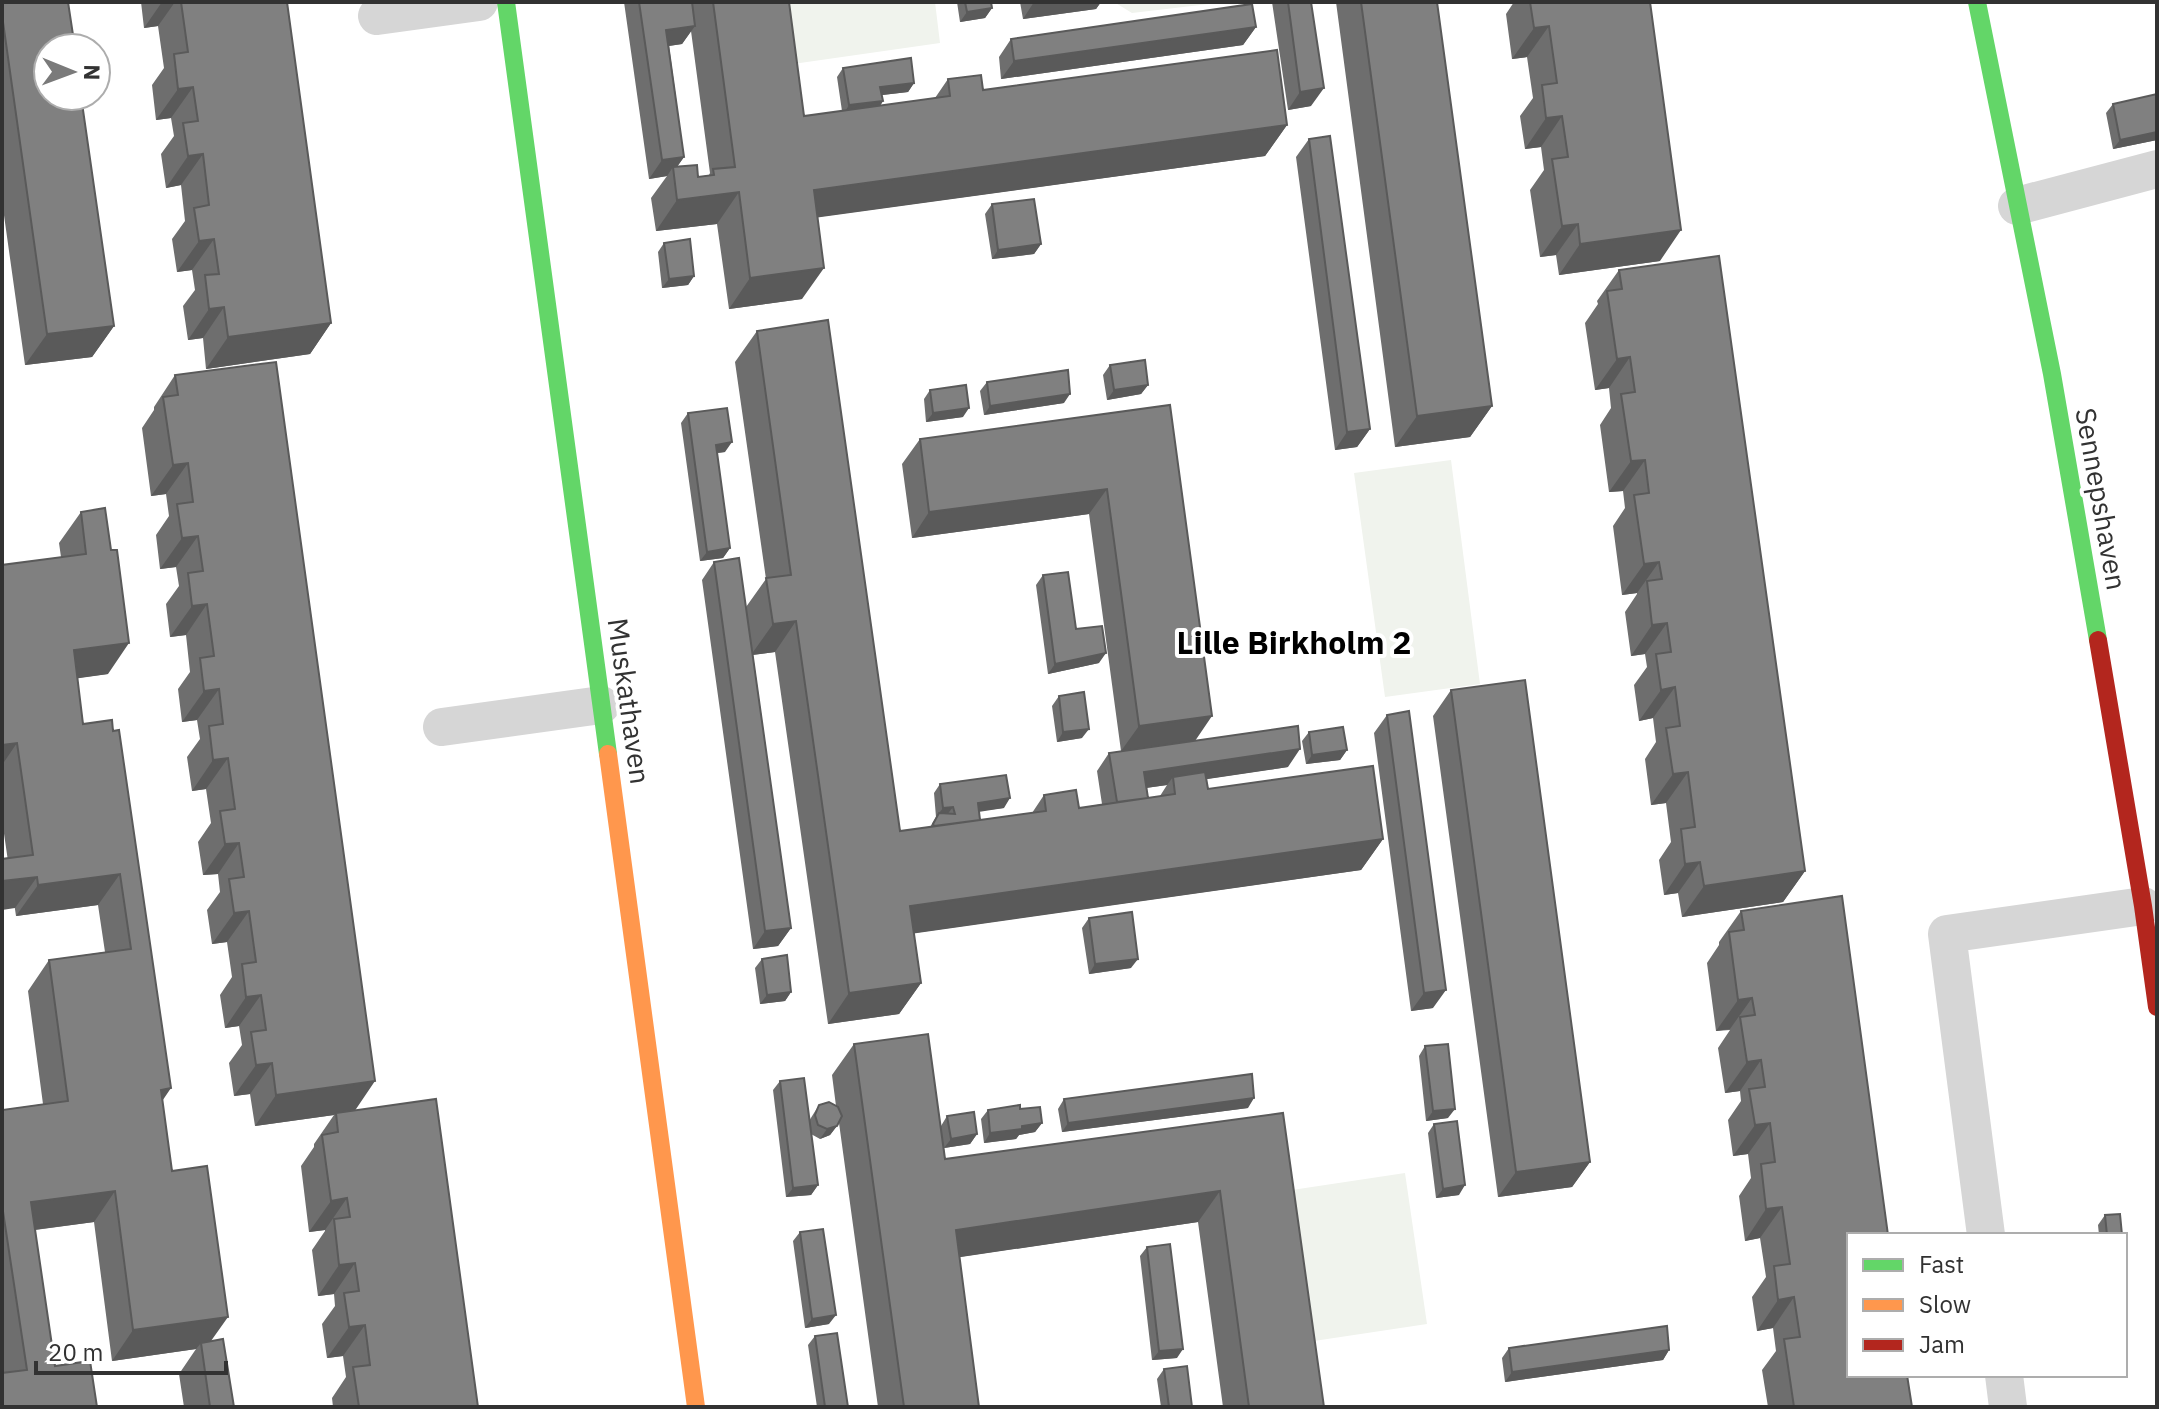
<svg xmlns="http://www.w3.org/2000/svg" width="2159" height="1409" font-family="'IBM Plex Sans',sans-serif">
<rect width="100%" height="100%" fill="#fff"/>
<path fill="#f0f3ed" d="M777,2H935L940,43L786,65Z
M1114,2H1226L1132,13Z
M1451,460L1480,684L1385,697L1354,473Z
M1405,1173L1427,1324L1314,1341L1292,1190Z"/>
<g fill="none" stroke-linecap="round" stroke-linejoin="round">
<path stroke="#d6d6d6" stroke-width="38" d="M377,16L479,2
M2017,206L2157,169
M442,727L601,705
M1986,1235L1947,934L2143,906
M2004,1375L2008,1407"/>
<path stroke="#63d668" stroke-width="18" d="M506,2L608,754
M1977,2L2052,374L2098,640"/>
<path stroke="#ff974d" stroke-width="18" d="M608,754L696,1407"/>
<path stroke="#b3261e" stroke-width="18" d="M2098,640L2143,906L2157,1007"/>
</g>
<path fill="#6e6e6e" fill-rule="evenodd" d="M2,2L114,326L92,357L25,365L2,201Z
M141,2H287L331,323L310,354L206,369L203,338L188,340L183,306L195,290L192,270L177,272L172,239L185,221L181,185L166,188L161,154L174,136L171,118L156,120L152,85L164,68L158,26L144,28Z
M624,2H789L804,116L842,111L837,77L843,68L914,83L908,92L882,95L883,101L880,106L935,98L948,79L983,90L1287,125L1265,156L817,217L802,299L729,309L717,224L656,231L651,198L667,176L649,179ZM691,31L710,173L709,175L698,177L677,167L684,157L669,46L682,44Z
M957,2H991L992,8L985,18L960,22Z
M1020,2H1101L1096,9L1023,19Z
M1272,2H1311V106L1288,110Z
M1336,2H1437L1492,406L1470,437L1395,447Z
M1514,2H1650L1660,261L1559,275L1556,255L1540,257L1530,190L1544,170L1541,147L1525,149L1520,116L1533,98L1527,57L1512,59L1506,14Z
M1256,27L1243,45L1001,79L999,57L1011,39Z
M2157,94V140L2113,149L2106,113L2113,104Z
M1309,139L1370,429L1357,447L1335,450L1296,157Z
M992,204L1041,244L1034,254L992,259L985,214Z
M664,243L694,276L688,285L662,288L658,252Z
M1619,270L1805,871L1783,902L1682,917L1678,893L1664,895L1659,860L1671,842L1666,803L1651,805L1645,759L1656,742L1653,718L1639,721L1634,685L1647,667L1645,654L1631,656L1625,612L1637,594V593L1622,595L1613,526L1625,508L1623,491L1609,492L1600,425L1611,408L1609,388L1595,390L1585,323L1598,304L1597,301Z
M757,331L900,831L930,827L936,817L934,793L940,784L1004,808L979,811L980,820L1032,813L1044,795L1079,808L1102,804L1097,771L1109,753L1121,751L1089,514L912,538L902,464L920,439L1170,405L1195,740L1288,767L1206,779L1208,789L1383,839L1361,870L914,933L921,983L899,1014L828,1024L775,652L753,655L791,928L778,946L753,949L702,580L714,562L746,607L766,579L735,362ZM1167,785L1160,796L1148,798L1146,788Z
M1110,365L1148,385L1141,394L1107,400L1103,375Z
M175,375L355,1110L478,1407H333L332,1398L346,1377L343,1356L327,1358L322,1324L335,1306L334,1294L318,1296L312,1250L325,1231V1230L309,1232L301,1166L314,1147V1144L334,1115L255,1126L250,1094L234,1096L229,1063L242,1045L239,1026L225,1028L220,995L232,977L227,942L212,944L207,910L220,892L218,874L203,875L198,842L211,823L206,789L192,791L187,757L200,739L197,720L182,722L178,689L190,672L186,635L170,637L166,604L179,586L176,567L160,569L156,535L169,516L166,494L151,496L142,428L154,410V407Z
M987,382L1064,403L984,415L980,391Z
M930,390L963,417L926,422L924,399Z
M688,413L725,452L717,453L730,548L723,558L700,561L681,423Z
M81,512L108,674L77,678L83,724L112,720L172,1171L211,1341L234,1407H184L179,1374L196,1349L112,1361L94,1222L35,1230L55,1366L2,1407V1110L43,1104L28,991L49,960L105,952L98,905L16,916L2,820V565L61,557L59,543Z
M1043,575L1076,629L1099,663L1048,674L1036,585Z
M1451,690L1590,1162L1572,1187L1498,1197L1433,716Z
M1059,696L1082,738L1057,742L1052,706Z
M1387,715L1433,1008L1411,1011L1374,733Z
M1309,732L1347,750L1340,760L1306,764L1302,741Z
M1741,911L1912,1407H1768L1762,1370L1776,1351L1773,1328L1757,1331L1752,1297L1766,1277L1760,1238L1745,1241L1739,1196L1751,1178L1748,1154L1733,1156L1728,1120L1741,1101L1740,1091L1725,1093L1718,1048L1730,1030L1716,1031L1707,963L1719,945V942Z
M1089,918L1131,968L1089,974L1082,928Z
M762,959L791,992L785,1001L760,1004L755,968Z
M854,1044L941,1126L947,1116L977,1134L970,1144L944,1148L945,1159L1283,1113L1324,1407H1223L1198,1222L959,1257L979,1407H878L839,1123L830,1135L820,1139L811,1134L818,1185L811,1195L786,1197L773,1090L780,1081L809,1121L819,1105L836,1106L832,1075Z
M1425,1046L1448,1118L1426,1121L1419,1056Z
M1064,1099L1248,1108L1062,1132L1058,1109Z
M1020,1109L1042,1123L1035,1132L1019,1135L1016,1139L984,1143L981,1119L988,1110Z
M1434,1124L1459,1195L1436,1198L1428,1133Z
M2105,1215L2122,1235H2099L2098,1225Z
M800,1232L829,1324L805,1328L793,1241Z
M1147,1247L1177,1358L1152,1360L1140,1256Z
M815,1336L848,1407H817L808,1345Z
M1509,1348L1669,1350L1663,1360L1505,1382L1502,1358Z
M1164,1369L1192,1407H1161L1157,1379Z"/>
<path fill="#5a5a5a" d="M162,2H175L158,26L144,28Z
M1034,2H1101L1096,9L1023,19Z
M992,8L985,18L960,22L967,12Z
M695,26L682,44L654,48L666,30Z
M1549,26L1527,57L1512,59L1534,28Z
M1256,27L1243,45L1001,79L1014,61Z
M914,83L908,92L874,96L880,87Z
M193,87L171,118L156,120L178,89Z
M1324,88L1311,106L1288,110L1300,92Z
M883,101L877,110L843,115L849,105Z
M1562,116L1541,147L1525,149L1546,118Z
M1287,125L1265,156L792,221L814,190Z
M2157,132V140L2113,149L2120,140Z
M203,154L181,185L166,188L188,156Z
M684,157L673,172V167L667,176L649,179L662,160Z
M739,192L717,224L656,231L677,200Z
M1578,224L1556,255L1540,257L1562,226Z
M1681,230L1660,261L1559,275L1580,244Z
M214,239L192,270L177,272L199,241Z
M1041,244L1034,254L992,259L998,250Z
M824,268L802,299L729,309L750,278Z
M694,276L688,285L662,288L669,279Z
M224,307L203,338L188,340L209,309Z
M331,323L310,354L206,369L228,337Z
M114,326L92,357L25,365L47,334Z
M1630,357L1609,388L1595,390L1617,359Z
M1148,385L1141,394L1107,400L1114,390Z
M1070,394L1064,403L984,415L990,406Z
M1492,406L1470,437L1395,447L1417,416Z
M969,408L963,417L926,422L933,413Z
M1370,429L1357,447L1335,450L1347,432Z
M732,442L725,452L709,454L716,445Z
M1645,460L1623,491L1609,492L1631,461Z
M188,463L166,494L151,496L173,465Z
M1107,489L1089,514L912,538L929,512Z
M198,536L176,567L160,569L182,538Z
M730,548L723,558L700,561L707,552Z
M1659,562L1637,593L1622,595L1644,564Z
M207,604L186,635L170,637L192,606Z
M796,621L775,652L751,655L773,624Z
M1667,623L1645,654L1631,656L1652,625Z
M129,643L108,674L52,682L74,650Z
M1106,653L1099,663L1048,674L1055,664Z
M1675,687L1653,718L1639,721L1661,690Z
M219,689L197,720L182,722L204,691Z
M1212,716L1195,741L1121,751L1139,726Z
M1089,729L1082,738L1057,742L1063,732Z
M17,743L2,765V745Z
M1300,749L1288,767L1174,784L1173,777L1167,785L1131,790L1144,772Z
M1347,750L1340,760L1306,764L1312,755Z
M228,758L206,789L192,791L213,760Z
M1688,772L1666,803L1651,805L1673,774Z
M1010,798L1004,808L972,813L978,803Z
M953,807L946,816L936,817L943,808Z
M1383,839L1361,870L889,937L910,906Z
M239,843L218,874L203,875L225,844Z
M1700,862L1678,893L1664,895L1685,864Z
M1805,871L1783,902L1682,917L1704,886Z
M120,874L98,905L16,916L38,885Z
M37,877L15,908L2,910V881Z
M249,911L227,942L212,944L234,913Z
M791,928L778,946L753,949L765,931Z
M1138,959L1131,968L1089,974L1095,964Z
M921,983L899,1014L828,1024L849,993Z
M1446,990L1433,1008L1411,1011L1424,993Z
M791,992L785,1001L760,1004L767,995Z
M261,995L239,1026L225,1028L246,997Z
M1752,998L1730,1029L1716,1031L1738,1000Z
M1761,1060L1740,1091L1725,1093L1747,1062Z
M272,1063L250,1094L234,1096L256,1065Z
M375,1081L354,1112L336,1113L334,1115L255,1126L276,1095Z
M171,1088L150,1119L161,1090Z
M1254,1098L1248,1108L1062,1132L1068,1123Z
M1455,1109L1448,1118L1426,1121L1433,1111Z
M1042,1123L1035,1132L1019,1135L1016,1139L984,1143L990,1133L1022,1126Z
M1770,1123L1748,1154L1733,1156L1755,1125Z
M837,1126L830,1135L820,1139L827,1129Z
M977,1134L970,1144L944,1148L951,1139Z
M1590,1162L1572,1187L1498,1197L1516,1172Z
M818,1185L811,1195L786,1197L793,1188Z
M1465,1185L1459,1195L1436,1198L1443,1189Z
M115,1191L94,1222L10,1233L31,1202Z
M1220,1191L1198,1222L934,1261L956,1230Z
M347,1198L325,1230L309,1232L331,1201Z
M1782,1207L1760,1238L1745,1241L1766,1209Z
M355,1263L334,1294L318,1296L339,1265Z
M1794,1297L1773,1328L1757,1331L1778,1300Z
M836,1315L829,1324L805,1328L812,1319Z
M228,1317L206,1348L201,1343L196,1349L112,1361L133,1330Z
M365,1325L343,1356L327,1358L349,1327Z
M1183,1349L1177,1358L1152,1360L1159,1351Z
M1669,1350L1663,1360L1505,1382L1512,1372Z"/>
<path fill="#808080" stroke="#5a5a5a" stroke-width="2" d="M2,2H68L75,48H48V96H81L114,326L47,334L2,15Z
M181,2H287L331,323L228,337L224,307L209,309L205,275L219,274L214,239L199,241L194,208L209,205L203,154L188,156L183,123L198,121L193,87L178,89L174,54L188,52Z
M639,2H692L695,26L666,30L684,157L662,160Z
M713,2H789L804,116L950,96L948,79L981,75L983,90L1277,50L1287,125L814,190L824,268L750,278L739,192L677,200L673,167L697,165L698,177L714,175L713,169L735,167Z
M965,2H991L992,8L967,12Z
M1288,2H1311L1324,88L1300,92Z
M1361,2H1437L1492,406L1417,416Z
M1530,2H1650L1681,230L1580,244L1578,224L1562,226L1552,159L1568,157L1562,116L1546,118L1542,85L1557,83L1549,26L1534,28Z
M1252,4L1256,27L1014,61L1011,39Z
M911,58L914,83L880,87L883,101L849,105L843,68Z
M2157,94V132L2120,140L2113,104Z
M1330,136L1370,429L1347,432L1309,139Z
M1034,199L1041,244L998,250L992,204Z
M690,239L694,276L669,279L664,243Z
M1719,256L1805,871L1704,886L1700,862L1685,864L1681,829L1695,827L1688,772L1673,774L1666,728L1680,726L1675,687L1661,690L1656,654L1671,652L1667,623L1652,625L1647,581L1662,579L1659,562L1644,564L1634,495L1649,493L1645,460L1631,461L1621,394L1635,392L1630,357L1617,359L1607,291L1622,289L1619,270Z
M828,320L900,831L1046,811L1044,795L1076,790L1079,808L1175,794L1173,777L1205,772L1208,789L1373,766L1383,839L910,906L921,983L849,993L796,621L773,624L766,578L791,575L757,331Z
M1145,360L1148,385L1114,390L1110,365Z
M276,362L375,1081L276,1095L272,1063L256,1065L251,1032L266,1030L261,995L246,997L242,964L256,962L249,911L234,913L229,879L244,877L239,843L225,844L220,811L235,809L228,758L213,760L209,726L223,724L219,689L204,691L200,658L214,656L207,604L192,606L188,573L203,571L198,536L182,538L177,504L193,502L188,463L173,465L163,397L178,395L175,375Z
M1068,370L1070,394L990,406L987,382Z
M966,385L969,408L933,413L930,390Z
M1170,405L1212,716L1139,726L1107,489L929,512L920,439Z
M727,408L732,442L716,445L730,548L707,552L688,413Z
M105,508L111,550H117L129,643L74,650L83,724L112,720L113,731L119,730L171,1088L161,1090L172,1171L207,1166L228,1317L133,1330L115,1191L31,1202L55,1366L90,1361L97,1407H2V1373L27,1370L2,1205V1110L68,1101L49,960L131,949L120,874L38,885L37,877L2,881V859L33,855L17,743L2,745V565L86,554L81,512Z
M739,558L791,928L765,931L714,562Z
M1068,572L1076,629L1102,626L1106,653L1055,664L1043,575Z
M1525,680L1590,1162L1516,1172L1451,690Z
M1084,692L1089,729L1063,732L1059,696Z
M1409,711L1446,990L1424,993L1387,715Z
M1298,726L1300,749L1144,772L1148,798L1117,802L1109,753Z
M1343,727L1347,750L1312,755L1309,732Z
M1006,775L1010,798L978,803L980,820L934,826L933,824L939,813L955,814L953,807L943,808L940,784Z
M1842,896L1888,1235H1849V1375H1907L1912,1407H1810V1406L1794,1407L1784,1339L1800,1337L1794,1297L1778,1300L1774,1266L1790,1264L1782,1207L1766,1209L1761,1164L1775,1162L1770,1123L1755,1125L1749,1089L1765,1087L1761,1060L1747,1062L1740,1017L1755,1015L1752,998L1738,1000L1729,932L1744,930L1741,911Z
M1132,912L1138,959L1095,964L1089,918Z
M787,955L791,992L767,995L762,959Z
M928,1034L945,1159L1283,1113L1324,1407H1249L1220,1191L956,1230L979,1407H904L854,1044Z
M1448,1044L1455,1109L1433,1111L1425,1046Z
M1252,1074L1254,1098L1068,1123L1064,1099Z
M804,1078L818,1185L793,1188L780,1081Z
M436,1099L478,1407H359L353,1367L370,1365L365,1325L349,1327L344,1293L359,1291L355,1263L339,1265L334,1219L350,1217L347,1198L331,1201L322,1135L338,1132L336,1113Z
M829,1102L838,1107L842,1116L837,1126L827,1129L818,1125L815,1115L819,1105Z
M1020,1105V1109L1040,1107L1042,1123L1022,1126V1129L990,1133L988,1110Z
M974,1112L977,1134L951,1139L947,1116Z
M1457,1121L1465,1185L1443,1189L1434,1124Z
M2120,1214L2122,1235H2107L2105,1215Z
M823,1229L836,1315L812,1319L800,1232Z
M1170,1244L1183,1349L1159,1351L1147,1247Z
M1667,1326L1669,1350L1512,1372L1509,1348Z
M837,1333L848,1407H825L815,1336Z
M223,1339L234,1407H210L201,1343Z
M1187,1366L1192,1407H1169L1164,1369Z"/>
<g text-anchor="middle" stroke-width="8" stroke-linejoin="round" paint-order="stroke">
<g font-size="28" fill="#323232" stroke="#fff">
<text transform="translate(2101 499) rotate(80)" y="10">Sennepshaven</text>
<text transform="translate(629 701) rotate(82)" y="10">Muskathaven</text>
</g>
<g font-size="32" font-weight="bold" fill="#000" stroke="#fff">
<text x="1294" y="654">Lille Birkholm 2</text>
</g>
</g>
<rect width="2159" height="1409" fill="none" stroke="#323232" stroke-width="8"/>
<rect x="1847" y="1233" width="280" height="144" fill="#ffffff" stroke="#adadad" stroke-width="2"/>
<rect x="1863" y="1259" width="40" height="12" fill="#63d668" stroke="#adadad" stroke-width="2"/>
<text x="1919" y="1273" font-size="24" fill="#323232">Fast</text>
<rect x="1863" y="1299" width="40" height="12" fill="#ff974d" stroke="#adadad" stroke-width="2"/>
<text x="1919" y="1313" font-size="24" fill="#323232">Slow</text>
<rect x="1863" y="1339" width="40" height="12" fill="#b3261e" stroke="#adadad" stroke-width="2"/>
<text x="1919" y="1353" font-size="24" fill="#323232">Jam</text>
<g transform="translate(72 72) rotate(91)"><circle r="38" fill="#ffffff" stroke="#adadad" stroke-width="2"/>
<path d="M0-6L14 30L0 20L-14 30Z" fill="#7a7a7a"/>
<text y="-12" font-size="22" font-weight="bold" text-anchor="middle" fill="#323232">N</text>
</g>
<path d="M36 1361v12h190v-12" fill="none" stroke="#323232" stroke-width="4"/>
<text x="48" y="1361" font-size="24" fill="#323232" stroke="#ffffff" stroke-width="6" paint-order="stroke">20 m</text>
</svg>
